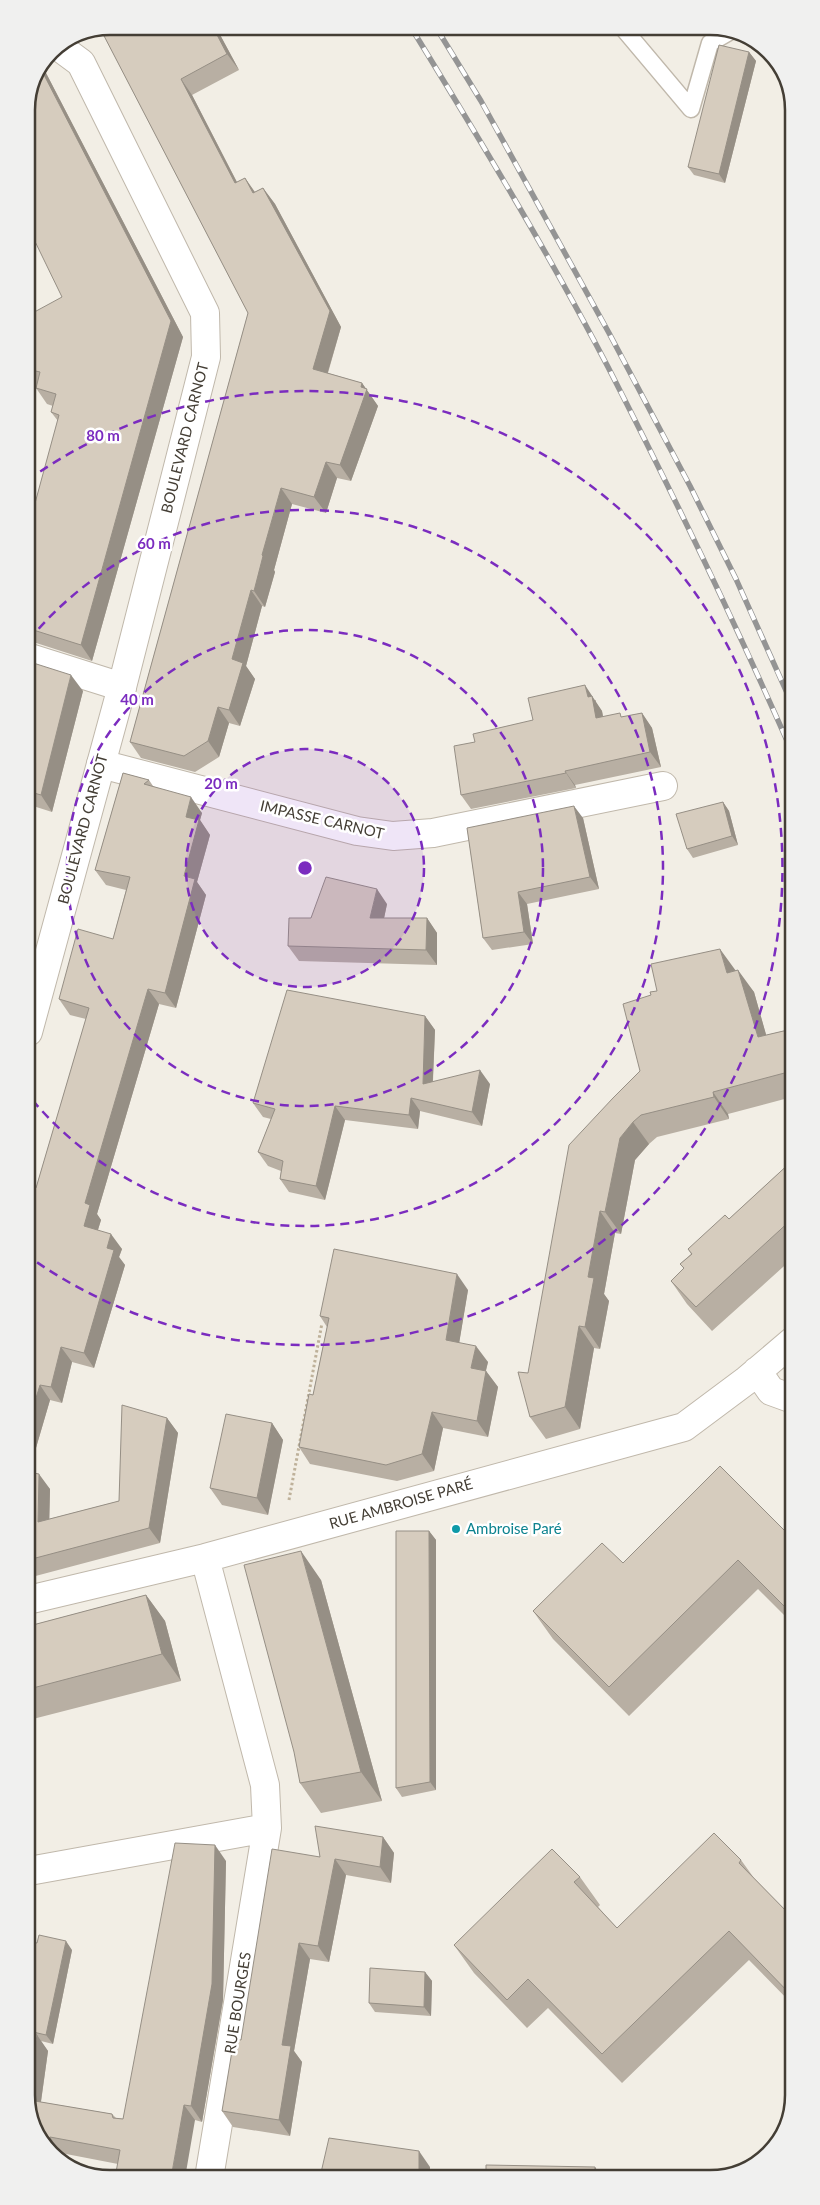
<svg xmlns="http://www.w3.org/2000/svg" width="820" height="2205" font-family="Lato,sans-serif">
<rect width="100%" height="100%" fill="#f2eee5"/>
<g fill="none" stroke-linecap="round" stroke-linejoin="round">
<defs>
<path id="service" d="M622,27L691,109L710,43L729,32"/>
<path id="minor" d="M27,657L122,687
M101,764L357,831L393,836L433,833L663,786
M757,1371L771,1391L793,1399
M205,1558L265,1785L267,1828L209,2178
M28,1600L205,1558L684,1427L747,1380L793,1341
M29,1871L267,1828"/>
<path id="tertiary" d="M28,1032L122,687L206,357L205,313L81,63L58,46"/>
</defs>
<use href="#service" stroke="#c0b8ab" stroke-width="19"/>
<use href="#minor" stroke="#c0b8ab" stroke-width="30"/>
<use href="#tertiary" stroke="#c0b8ab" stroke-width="30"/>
<path stroke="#beb19a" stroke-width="3" stroke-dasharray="2.5 2.5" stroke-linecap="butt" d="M289,1500L322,1323"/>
<use href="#service" stroke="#fff" stroke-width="16"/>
<use href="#minor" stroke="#fff" stroke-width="28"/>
<use href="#tertiary" stroke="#fff" stroke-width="28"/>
<defs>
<path id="rail" d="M412,29C480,140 548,252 608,367C673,494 735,622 792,752
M437,29L481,101L609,333L690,486L736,579L792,704"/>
</defs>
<use href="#rail" stroke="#949494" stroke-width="5.5"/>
<use href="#rail" stroke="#fff" stroke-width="4" stroke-dasharray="11" stroke-linecap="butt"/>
</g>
<path fill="#b8afa3" d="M218,31L239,70L192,95L237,182L245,178L255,192L263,188L275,204L341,327L328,373L362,383L378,406L351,481L337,478L326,513L292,504L274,570L275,572L265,607L262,606L246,666L255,679L240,726L229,723L219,757L195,772L141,758L130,742L248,313L102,32Z
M749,52L756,61L725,183L694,175L688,167Z
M43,69L46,73L183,337L92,661L27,640V516L31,518L58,421L51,412L53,406L47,404L36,388L37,385L27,382V357L32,354L62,297L26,105Z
M27,661L83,691L52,812L30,805L27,814Z
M596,700V703L602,711L603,717H622L642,713L652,728L661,767L575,785L576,788L471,809L461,795L533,720Z
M123,773L149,780L153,786L202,813L200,820L210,835L197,882L206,895L176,1008L159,1004L97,1214L101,1220L98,1230L122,1249L119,1257L125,1265L94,1368L72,1362L62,1403L50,1400L29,1472L50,1489L49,1519L119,1501L167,1418L178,1433L160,1543L28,1578V1186L36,1188L86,1019L70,1015L59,999L113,939L126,890L106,885L95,870Z
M723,802L729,811L738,845L693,858L687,849Z
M583,818L599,889L527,904L533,944L492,950L483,938L467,828Z
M387,904L384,918H427L437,933V965L299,961L288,946L311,918Z
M735,970L754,992L766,1035L792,1029V1097L728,1114L729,1119L657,1137L649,1144L635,1160L621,1234L615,1233L604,1294L609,1301L600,1349L594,1348L580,1429L546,1439L530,1417L528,1373L640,1071Z
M425,1016L435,1030L433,1081L490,1084L482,1126L420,1111L418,1129L345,1120L325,1200L289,1192L280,1179L281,1171L268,1166L258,1152L271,1119L263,1117L253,1103Z
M792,1161L793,1258L712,1331L687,1304L671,1281L684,1269L680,1264L691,1254L688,1249L729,1219Z
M468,1290L459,1343L488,1362L486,1371L498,1387L488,1437L443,1428L434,1471L397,1481L310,1464L299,1447L313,1395L327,1327L320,1316Z
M272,1423L283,1440L268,1515L222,1505L210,1488Z
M429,1531L436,1540V1790L402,1797L396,1788Z
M793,1539V1624L758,1589L629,1716L553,1639L533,1611L623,1563Z
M321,1580L382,1801L321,1813L300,1783Z
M146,1595L165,1621L181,1681L29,1720V1626Z
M383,1837L394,1853L391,1883L346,1875L329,1962L310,1959L294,2051L302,2062L290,2136L233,2127L222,2111L241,2040L320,1857Z
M741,1860L754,1878L793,1918L794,2006L749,1960L622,2083L548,2008L527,2028L474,1973L454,1945L580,1877L600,1905L598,1907L617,1928Z
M226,1861L223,2000L202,2122L195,2120L118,2164L61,2153L60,2160L55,2158L29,2117V1942L72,1950L53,2044L41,2041L48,2051L41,2102L112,2114L116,2118L123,2119Z
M425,1972L432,1981L431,2016L375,2012L369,2003Z"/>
<path fill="#968f85" d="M215,31H218L239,70L227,54Z
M749,52L756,61L725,183L719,174Z
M43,69L46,73L183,337L92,661L81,645L171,321L42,71Z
M181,79L192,95L246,200L235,183Z
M245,178L256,194L253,193Z
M263,188L275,204L341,327L324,385L313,369Z
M362,383L378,406L351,481L340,465Z
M326,462L337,478L326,513L314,497Z
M281,488L292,504L274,570L275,572L265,607L254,591L262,555Z
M251,590L262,606L246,666L255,679L240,726L229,710L232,659Z
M71,675L83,691L52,812L41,795Z
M585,685L602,711L606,733L596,718L588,697Z
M218,707L229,723L219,757L208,741Z
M642,713L652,728L661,767L650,752Z
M565,771L575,785L576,788L566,773Z
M191,797L202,813L200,820L210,835L197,882L206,895L176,1008L165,993L186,817Z
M27,801L30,805L27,814Z
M723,802L729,811L738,845L732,836Z
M574,806L583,818L599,889L590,877Z
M377,889L387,904L381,933L370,918Z
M518,892L527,904L533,944L524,932Z
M427,918L437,933V965L426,950Z
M720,949L736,971L727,973Z
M738,970L754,992L773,1059L758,1037Z
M148,989L159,1004L97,1214L101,1220L94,1242L84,1226L85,1203Z
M425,1016L435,1030L432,1098L423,1084Z
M480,1070L490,1084L482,1126L472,1112Z
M713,1092L728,1114L729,1119L714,1097Z
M411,1098L420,1111L418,1129L409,1115Z
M335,1106L345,1120L325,1200L316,1186Z
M633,1122L649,1144L635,1160L621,1234L605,1212L620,1138Z
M600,1211L615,1233L604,1294L609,1301L600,1349L585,1327L588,1277Z
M111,1234L122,1249L119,1257L125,1265L94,1368L84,1353L107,1248Z
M457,1274L468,1290L457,1356L446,1340Z
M579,1326L594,1348L580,1429L565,1407Z
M476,1346L488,1362L482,1385L471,1368Z
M61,1347L72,1362L62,1403L51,1387Z
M486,1371L498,1387L488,1437L477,1421Z
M40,1385L50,1400L28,1475V1424Z
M432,1412L443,1428L434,1471L422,1454Z
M167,1418L178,1433L160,1543L149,1528Z
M272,1423L283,1440L268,1515L257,1498Z
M39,1474L50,1489L49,1537L38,1522Z
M429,1531L436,1540V1790L430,1782Z
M301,1551L321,1580L382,1801L361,1772Z
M146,1595L165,1621L181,1681L162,1654Z
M383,1837L394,1853L391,1883L380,1867Z
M215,1845L226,1861L223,2000L202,2122L191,2106Z
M335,1859L346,1875L329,1962L318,1946Z
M66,1941L72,1950L53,2044L46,2035Z
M299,1943L310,1959L294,2051L302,2062L290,2136L279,2120L282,2045Z
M425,1972L432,1981L431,2016L424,2007Z
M37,2035L48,2051L39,2115L29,2102V2088Z
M184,2105L195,2120L185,2178H171Z
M50,2137L61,2153L60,2160L55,2158L48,2147Z
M419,2151L430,2167V2177H419Z
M595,2167L601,2176H595Z"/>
<path fill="#d6ccbe" stroke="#968f85" d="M215,31L227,54L181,79L235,183L245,178L253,193L263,188L330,311L313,369L362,383L361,387L367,389L340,465L326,462L314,497L281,488L262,555L263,556L254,591L251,590L232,659L243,663L229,710L218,707L208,741L184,756L130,742L248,313L102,32Z
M719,45L749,52L719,174L688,167Z
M42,71L171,321L81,645L27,628V516L31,518L59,415L51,412L56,394L36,388L40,372L27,369V357L32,354L27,344V316L62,297L27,225L26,105Z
M27,661L71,675L41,795L27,791Z
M585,685L588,697L592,696L596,718L620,713L621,717L642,713L650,752L565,771L566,773L461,795L454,746L475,742L473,734L533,720L528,698Z
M123,773L149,780L144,784L191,797L186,817L199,820L184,876L195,879L165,993L148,989L85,1203L90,1205L84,1226L111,1234L107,1248L114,1250L84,1353L61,1347L51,1387L40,1385L28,1424V1186L36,1188L89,1008L59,999L78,929L113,939L130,877L95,870Z
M723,802L732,836L687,849L676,814Z
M574,806L590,877L518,892L524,932L483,938L467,828Z
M326,877L377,889L370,918H427L426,950L288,946L289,918H311Z
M720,949L727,973L738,970L758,1037L792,1029V1071L713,1092L714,1097L641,1115L633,1122L620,1138L605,1212L600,1211L588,1277L594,1278L585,1327L579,1326L565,1407L530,1417L518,1372L528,1373L569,1145L613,1098L640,1071L623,1004L651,995L650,992L657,991L651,964Z
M287,990L425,1016L423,1084L480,1070L472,1112L411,1098L409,1115L335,1106L316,1186L280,1179L283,1161L258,1152L275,1109L253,1103Z
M792,1161V1219L696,1307L671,1281L684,1268L680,1264L692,1254L688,1249L725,1215L729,1219Z
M334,1249L457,1274L446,1340L476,1346L471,1368L486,1371L477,1421L432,1412L422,1454L386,1465L299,1447L309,1394L313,1395L329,1318L320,1316Z
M122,1405L167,1418L149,1528L28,1560V1472L39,1474L38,1522L119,1501Z
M226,1414L272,1423L257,1498L210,1488Z
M720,1466L793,1539V1615L738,1560L609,1687L533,1611L602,1543L623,1563Z
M396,1531H429L430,1782L396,1788Z
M301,1551L361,1772L300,1783L294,1752L244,1565Z
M146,1595L162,1654L29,1689V1626Z
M315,1826L383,1837L380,1867L335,1859L318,1946L299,1943L282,2045L291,2046L279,2120L222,2111L234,2039L241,2040L272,1849L320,1857Z
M714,1833L741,1860L739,1863L793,1918L794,1998L729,1931L602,2054L528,1979L507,2000L454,1945L552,1849L580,1877L574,1882L617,1928Z
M175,1843L215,1845L212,1984L191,2106L184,2105L171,2178H115L120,2150L50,2137L48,2147L29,2117V2100L112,2114L113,2118L123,2119Z
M39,1935L66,1941L46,2035L29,2031V1942L37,1943Z
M370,1968L425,1972L424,2007L369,2003Z
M29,2034L37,2035L29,2088Z
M329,2138L419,2151V2177H320Z
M486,2165L595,2167V2176L486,2177Z"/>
<circle cx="305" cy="868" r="119" fill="#7b2cbf" fill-opacity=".12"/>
<g fill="none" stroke="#7b2cbf" stroke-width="2.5" stroke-dasharray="9 6">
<circle cx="305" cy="868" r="119"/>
<circle cx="305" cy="868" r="238"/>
<path d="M29 640A358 358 0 1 1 29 1096"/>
<path d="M28 480A477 477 0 1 1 28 1256"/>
</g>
<circle fill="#0f9aa8" stroke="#fff" stroke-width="2" cx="456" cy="1529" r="5"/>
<g text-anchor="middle" stroke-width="5" stroke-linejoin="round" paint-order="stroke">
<g font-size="15" fill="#443e35" stroke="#fff">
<text transform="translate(185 438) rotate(-76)" y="5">BOULEVARD CARNOT</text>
<text transform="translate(322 820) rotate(13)" y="5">IMPASSE CARNOT</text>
<text transform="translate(83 829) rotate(-75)" y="5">BOULEVARD CARNOT</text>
<text transform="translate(401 1504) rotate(-16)" y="5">RUE AMBROISE PARÉ</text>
<text transform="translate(238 2003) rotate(-81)" y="5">RUE BOURGES</text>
</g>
<g font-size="15" fill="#0d838f" stroke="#fff" text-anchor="start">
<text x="466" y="1534">Ambroise Paré</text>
</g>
</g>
<path d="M0 0H820V2205H0ZM110 35H710A75 75 0 0 1 785 110V2095A75 75 0 0 1 710 2170H110A75 75 0 0 1 35 2095V110A75 75 0 0 1 110 35Z" fill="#f0f0ef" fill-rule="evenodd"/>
<path fill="none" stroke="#443e35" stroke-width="2.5" d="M110 35H710A75 75 0 0 1 785 110V2095A75 75 0 0 1 710 2170H110A75 75 0 0 1 35 2095V110A75 75 0 0 1 110 35Z"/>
<circle cx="305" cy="868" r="8" fill="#7b2cbf" stroke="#fff" stroke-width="2.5"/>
<g font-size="15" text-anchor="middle" font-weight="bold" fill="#7b2cbf" stroke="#fff" stroke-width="5" stroke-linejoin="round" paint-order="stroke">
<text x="103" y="441">80 m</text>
<text x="154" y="549">60 m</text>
<text x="137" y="705">40 m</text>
<text x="221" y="789">20 m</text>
</g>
</svg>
